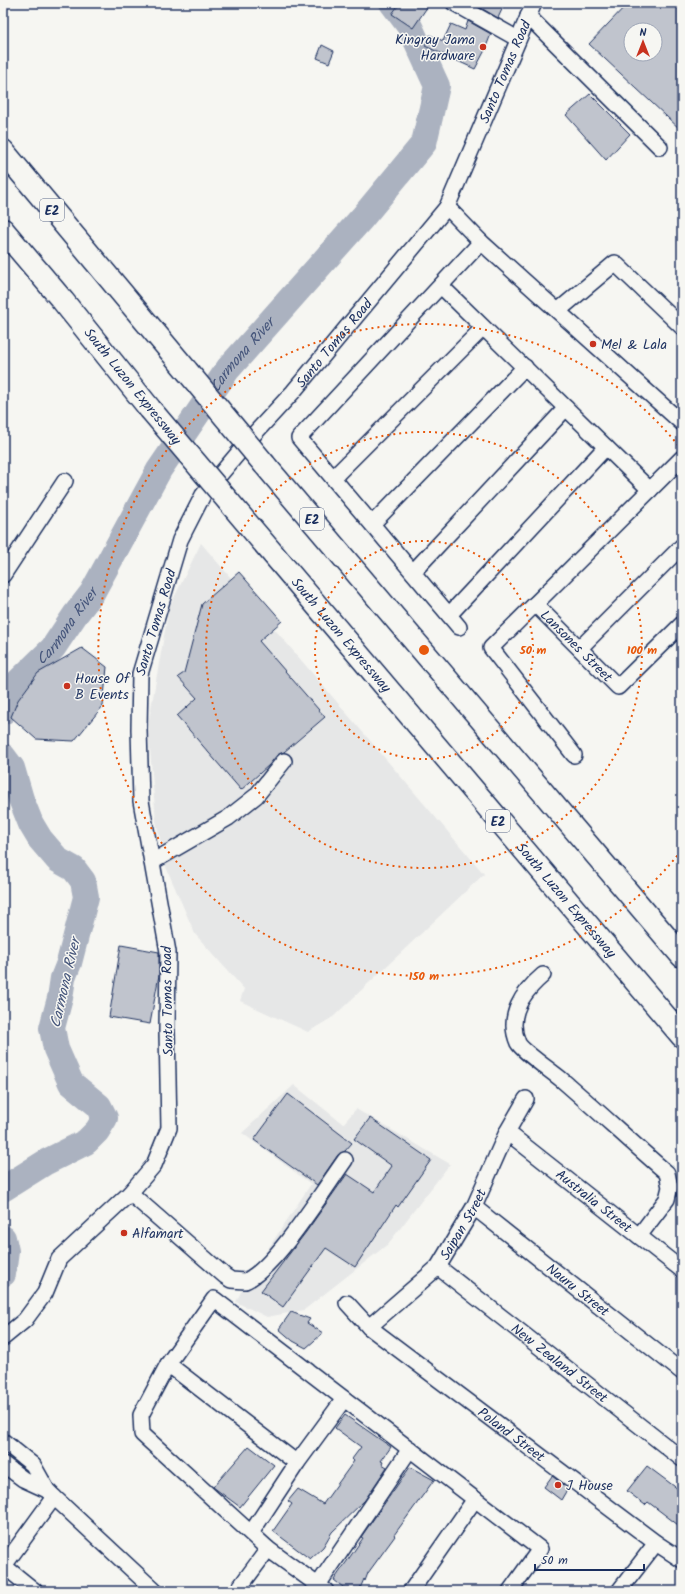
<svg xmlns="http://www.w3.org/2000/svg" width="685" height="1594" font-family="Kalam,sans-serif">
<rect width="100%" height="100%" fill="#f6f6f2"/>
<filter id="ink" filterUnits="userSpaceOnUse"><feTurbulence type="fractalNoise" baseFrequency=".025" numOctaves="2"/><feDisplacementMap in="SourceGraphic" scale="8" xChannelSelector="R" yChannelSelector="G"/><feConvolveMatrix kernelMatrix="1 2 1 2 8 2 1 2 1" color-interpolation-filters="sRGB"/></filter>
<g filter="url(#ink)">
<path fill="#e6e7e7" d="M201,543L484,874L333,1017L308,1032L240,1001L244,989L195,934L166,867L156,821L148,725L169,608Z
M294,1085L343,1124L356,1109L450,1164L388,1244L304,1310L267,1317L236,1302L246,1282L311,1184L242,1133Z"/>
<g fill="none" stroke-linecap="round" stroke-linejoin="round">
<g stroke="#abb2c0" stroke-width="26">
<path id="s1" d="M3,712L7,701L18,682L53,648L75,615L92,593L159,470L228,369L362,218L424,143L437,86L410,27L392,3"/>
<path d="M3,756L12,768L21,799L31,824L40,839L58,860L74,869L83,881L86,897L69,963L63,978L60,998L52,1028L56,1049L71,1083L99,1106L105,1118L97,1131L86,1142L46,1162L3,1189"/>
<path d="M3,1238L6,1251L3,1274"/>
</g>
</g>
<path fill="#c0c4cd" stroke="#1b2f5e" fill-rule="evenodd" d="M400,3H430L413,28L392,14Z
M477,3H505L498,18L476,5Z
M628,3H682V131L589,44ZM631,30H655V54H631Z
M468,21L491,34L484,52L475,69L425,46L430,35L443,41L451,24L465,30Z
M322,45L334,51L329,63L317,58Z
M590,94L630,134L606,160L566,115Z
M239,572L282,621L259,641L325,717L284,752L277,755L269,765L241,790L177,716L197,698L178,677L184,673L202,604Z
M82,648L107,667L103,706L74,741L36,739L11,717L18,700L38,673Z
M121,945L159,952V975L150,1024L109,1017Z
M288,1094L352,1143L345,1151L338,1155L317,1185L254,1140Z
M370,1118L431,1160L398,1207L396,1205L355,1267L326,1248L283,1307L261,1291L306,1232L347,1174L374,1192L392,1166L354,1139Z
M291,1312L310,1319L307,1323L323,1333L306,1348L293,1341L279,1329Z
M345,1415L391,1447L381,1461L383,1462L382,1464L387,1467L365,1500L332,1532L323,1547L310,1559L273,1531L292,1504L288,1501L298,1489L323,1504L354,1461L352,1459L361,1447L335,1428Z
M249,1446L274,1465L240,1507L213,1487Z
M647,1466L682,1492V1528L648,1502L645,1505L627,1491Z
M410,1467L434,1480L394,1535L395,1536L368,1573L365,1581L364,1579L359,1591H348L334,1580L363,1538L361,1537Z
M552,1476L568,1488L561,1500L544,1487Z"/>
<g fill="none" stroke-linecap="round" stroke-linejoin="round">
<defs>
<g id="minor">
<path d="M454,3L518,39"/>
<path d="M528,16L660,147"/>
<path d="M447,207L481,242L682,423"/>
<path d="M441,286L650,490"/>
<path d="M559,310L615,263L682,327"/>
<path d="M333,478L483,328"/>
<path d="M372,524L525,367"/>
<path d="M413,572L566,408"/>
<path d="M3,575L65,481"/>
<path id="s2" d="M535,604L618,687L682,624"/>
<path d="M449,615L606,447"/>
<path d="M459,627L299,438L481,242"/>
<path d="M580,648L682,546"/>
<path d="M574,755L491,648L682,458"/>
<path d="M152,862L228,818L256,796L284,761"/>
<path d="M543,975C523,992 506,1016 518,1043C522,1051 554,1073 562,1080C598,1111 632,1143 667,1173L670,1187L667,1199L639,1236"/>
<path id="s3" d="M507,1132L682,1270"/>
<path d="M130,1193L225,1276L231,1280L245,1281C274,1270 325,1188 345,1160"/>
<path id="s4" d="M474,1207L682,1372"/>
<path id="s5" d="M438,1267L682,1459"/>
<path id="s6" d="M347,1303L369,1327L656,1543L682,1560"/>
<path id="s7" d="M369,1327L438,1267L474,1207L507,1132L526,1099"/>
<path id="s8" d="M3,1338L25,1320L45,1293L59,1259L130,1193L154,1165L169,1128L167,1031L168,952L141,801L139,729L140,674L180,540L203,495L256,432L293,392L447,207L534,3"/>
<path d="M168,1364L297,1463"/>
<path d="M3,1441L33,1465L47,1490L54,1497L155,1591"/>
<path d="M3,1464L23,1479L47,1490"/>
<path d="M251,1533L297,1463L344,1399"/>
<path d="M4,1566L35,1591"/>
<path d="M3,1567L54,1497"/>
<path d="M318,1585L410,1449"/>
<path d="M237,1591L268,1549"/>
<path d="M326,1591L268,1549L142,1434L141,1415L168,1364L214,1299L540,1549L510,1591"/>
<path d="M411,1591L475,1499"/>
<path d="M619,1591L656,1543"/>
</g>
<g id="highway">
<path d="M3,151L187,371"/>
<path d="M3,230L63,301L150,409"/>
<path d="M265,465L682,956"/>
<path id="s9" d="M229,502L682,1036"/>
</g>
</defs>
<use href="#minor" stroke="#1b2f5e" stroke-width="18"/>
<use href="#highway" stroke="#1b2f5e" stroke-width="25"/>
<use href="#minor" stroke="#f6f6f2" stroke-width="15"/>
<use href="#highway" stroke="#f6f6f2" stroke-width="22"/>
<defs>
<path id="highway-bridge" d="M187,371L265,465
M150,409L229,502"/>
</defs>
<use href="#highway-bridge" stroke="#1b2f5e" stroke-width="25" stroke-linecap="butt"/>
<use href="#highway-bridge" stroke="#f6f6f2" stroke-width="22"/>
</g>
</g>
<g fill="none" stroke="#e8590c" stroke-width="2" stroke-dasharray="2 4">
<circle cx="424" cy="650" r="109"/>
<circle cx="424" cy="650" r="218"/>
<path d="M681 851A326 326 0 1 1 681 449"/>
</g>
<g fill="#c8321e" stroke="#f6f6f2" stroke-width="1.5">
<circle cx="483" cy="47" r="4"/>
<circle cx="593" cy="344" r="4"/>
<circle cx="67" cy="686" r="4"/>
<circle cx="124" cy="1233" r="4"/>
<circle cx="558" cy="1485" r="4"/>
</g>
<g text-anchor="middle" stroke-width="3" stroke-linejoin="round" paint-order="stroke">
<g fill="#f6f6f2" stroke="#5d6b8a" stroke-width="1">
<rect x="40" y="199" width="24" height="22" rx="3"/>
<rect x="300" y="508" width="24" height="22" rx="3"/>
<rect x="486" y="810" width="24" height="22" rx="3"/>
</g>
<g font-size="13" font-weight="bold" fill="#1b2f5e">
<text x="52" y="215">E2</text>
<text x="312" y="524">E2</text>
<text x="498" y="826">E2</text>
</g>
<g font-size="14" fill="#1b2f5e" stroke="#f6f6f2" text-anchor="start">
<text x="475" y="44" text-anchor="end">Kingray Jama<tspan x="475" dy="16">Hardware</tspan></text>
<text x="601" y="349">Mel &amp; Lala</text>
<text x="75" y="683">House Of<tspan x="75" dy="16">B Events</tspan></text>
<text x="132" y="1238">Alfamart</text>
<text x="566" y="1490">J House</text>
</g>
<g font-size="14" fill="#1b2f5e" stroke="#f6f6f2">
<text dy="5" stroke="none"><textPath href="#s8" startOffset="1444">Santo Tomas Road</textPath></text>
<text dy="5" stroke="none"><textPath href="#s8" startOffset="1120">Santo Tomas Road</textPath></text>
<text transform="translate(133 386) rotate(51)" y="5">South Luzon Expressway</text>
<text dy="5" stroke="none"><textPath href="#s8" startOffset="783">Santo Tomas Road</textPath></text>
<text dy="5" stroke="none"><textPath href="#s9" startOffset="174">South Luzon Expressway</textPath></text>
<text dy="5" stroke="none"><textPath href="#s2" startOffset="59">Lansones Street</textPath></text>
<text dy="5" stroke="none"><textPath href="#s9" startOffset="522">South Luzon Expressway</textPath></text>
<text transform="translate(167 1001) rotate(-91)" y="5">Santo Tomas Road</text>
<text dy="5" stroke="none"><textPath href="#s3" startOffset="111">Australia Street</textPath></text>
<text dy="5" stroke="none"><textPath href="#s7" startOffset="141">Saipan Street</textPath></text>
<text dy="5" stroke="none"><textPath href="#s4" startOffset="133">Nauru Street</textPath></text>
<text dy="5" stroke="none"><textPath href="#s5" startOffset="155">New Zealand Street</textPath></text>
<text dy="5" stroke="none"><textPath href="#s6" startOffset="211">Poland Street</textPath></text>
</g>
<g font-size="15" font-style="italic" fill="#46567b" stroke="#f6f6f2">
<text dy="5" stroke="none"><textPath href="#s1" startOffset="432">Carmona River</textPath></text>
<text dy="5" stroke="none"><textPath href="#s1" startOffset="108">Carmona River</textPath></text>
<text transform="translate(65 983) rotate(-77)" y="5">Carmona River</text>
</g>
</g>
<circle cx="424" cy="650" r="6" fill="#e8590c" stroke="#f6f6f2" stroke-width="2"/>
<g font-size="12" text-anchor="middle" font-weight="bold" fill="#e8590c" stroke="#f6f6f2" stroke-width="3" stroke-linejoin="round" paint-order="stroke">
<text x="533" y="654">50 m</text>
<text x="642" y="654">100 m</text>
<text x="424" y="980">150 m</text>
</g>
<rect width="685" height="1594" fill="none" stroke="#f6f6f2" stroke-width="16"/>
<rect x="8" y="8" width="669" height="1578" fill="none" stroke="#1b2f5e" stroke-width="1.5" filter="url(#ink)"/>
<g transform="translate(643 42)"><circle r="19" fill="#f6f6f2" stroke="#9ea6b7"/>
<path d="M0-3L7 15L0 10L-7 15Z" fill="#c8321e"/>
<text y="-6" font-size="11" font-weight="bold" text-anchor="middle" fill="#1b2f5e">N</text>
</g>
<path d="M535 1564v6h109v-6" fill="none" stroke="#1b2f5e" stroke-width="2"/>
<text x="541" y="1564" font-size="12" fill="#1b2f5e" stroke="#f6f6f2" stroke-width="3" paint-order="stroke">50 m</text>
</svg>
